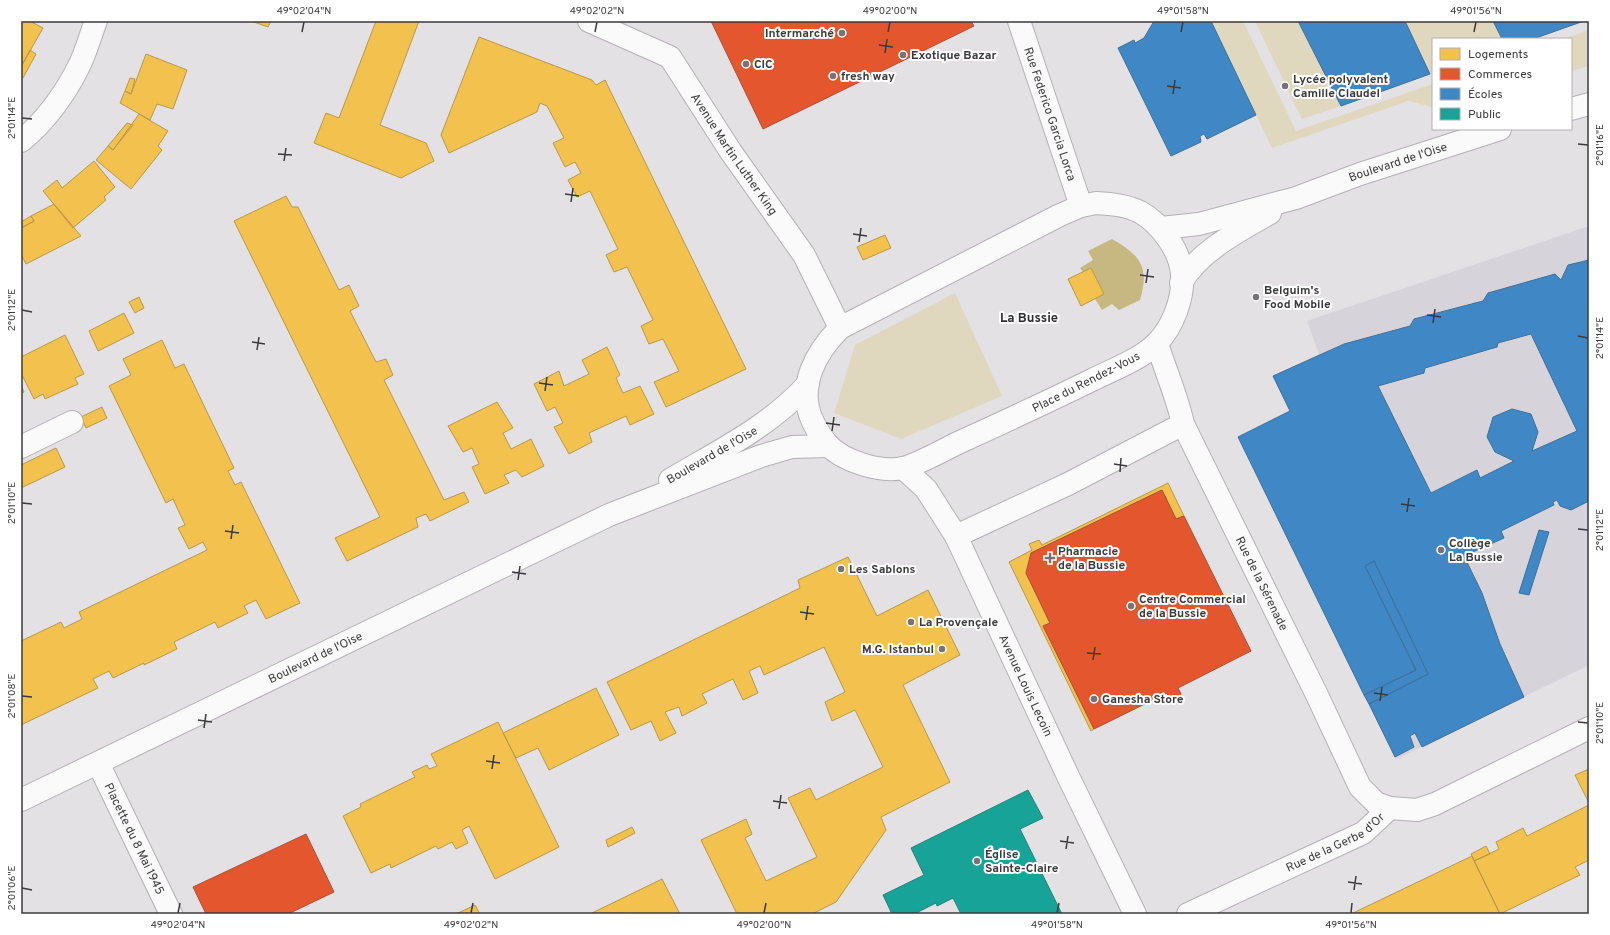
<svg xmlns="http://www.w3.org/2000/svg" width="1610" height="935" font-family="Overpass,sans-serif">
<rect width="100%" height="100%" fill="#e3e1e4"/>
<path fill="#d7d3da" d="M1589,226V665L1397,759L1238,436L1290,410L1274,376L1319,354L1307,321Z"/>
<path fill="#dfd7be" d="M1211,21H1243L1296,131L1433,84V107L1408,101L1272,148Z
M1255,21H1298L1341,106L1302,119Z
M1405,21H1493L1502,39H1433V73L1430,74Z
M1589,30V66L1571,71V39H1563Z
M955,293L1002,396L901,439L834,413L855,345Z"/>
<path fill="#c7b780" d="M1112,239C1140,255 1150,267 1140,300L1119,310L1112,304L1102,310L1095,299L1104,294L1091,268L1083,272L1080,268L1093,260L1088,251Z"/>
<path fill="#f2c14e" stroke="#bb9849" d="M21,21H30L43,28L21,67Z
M251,21H271L268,27Z
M376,21H419L380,125L426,143L434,161L401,178L314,143L326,113L339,118Z
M479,37L592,80L596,85L605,80L746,369L666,407L654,382L679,371L663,339L649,344L641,326L653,320L627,267L614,272L606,255L618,249L590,191L577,197L568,180L581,173L575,162L565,167L553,143L564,138L547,106L540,103L537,112L449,153L441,135Z
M30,50L36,54L23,78L21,77V67Z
M146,54L187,70L173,109L157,104L150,120L120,103L125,91L131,94Z
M130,78L135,79L131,94L125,91Z
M139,114L168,131L158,146L162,150L131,189L96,160L108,146L113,150Z
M127,123L133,125L113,150L108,146Z
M94,161L115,187L104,197L106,200L73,228L43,191L57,180L62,188Z
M286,196L292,207H298L339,290L349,285L359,306L350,311L376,362L386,359L393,375L384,380L444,500L464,492L469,502L430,521L426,514L416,518L418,527L347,561L335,538L380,517L234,221Z
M54,204L81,236L26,264L21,254V228L34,221L31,216Z
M31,216L34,221L21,228V222Z
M885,235L891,248L863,260L857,247Z
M1091,268L1104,294L1081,306L1068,279Z
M139,297L144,308L135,313L129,302Z
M124,313L134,333L98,351L89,331Z
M65,335L84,374L75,378L78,384L45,399L43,394L34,399L21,373V357Z
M162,340L175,368L184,364L234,468L228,471L235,485L241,482L300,603L266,619L256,600L244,606L248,613L218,628L215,622L174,642L177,649L144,665V663L113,678L109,671L93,679L98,688L21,725V641L61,622L64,628L82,619L79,612L207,550L203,542L189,549L178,528L185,525L173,499L166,503L109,386L131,375L123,359Z
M607,347L620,375L616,378L623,393L640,386L654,414L630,425L626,416L589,433L592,442L569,454L554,427L563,423L555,407L547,411L534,384L559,371L564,386L589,374L582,360Z
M21,385L24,392L21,394Z
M497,402L513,428L503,433L511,449L531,439L544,466L522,477L516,470L504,475L509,483L485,494L472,467L479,464L472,448L463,452L448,426Z
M102,407L107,418L86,428L81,417Z
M56,448L65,467L21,488V465Z
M1168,483L1184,516L1176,519L1162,490L1031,553L1026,573L1050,623L1043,626L1094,729L1091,731L1009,562L1032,550L1029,544L1039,540L1042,545Z
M848,557L877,616L928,590L960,655L903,685L950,782L881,817L886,830L836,902L812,914H737L701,840L746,819L752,834L745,838L766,881L817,857L788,798L810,788L816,800L883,767L855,710L832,721L825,702L845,692L824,647L764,675L760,666L749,671L758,693L743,700L733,679L702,694L707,703L682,716L679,707L665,712L676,733L660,741L651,721L631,730L607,682L800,588L798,580Z
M596,688L619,735L549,770L538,748L516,758L503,733Z
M498,722L559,847L495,879L469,826L462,830L468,843L456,849L452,842L438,849L436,846L391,868L390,864L371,873L343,816L361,807L360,804L415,777L412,772L427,765L429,769L437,766L431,754Z
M1589,769V803L1575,775Z
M1589,805V860L1575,867L1580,875L1500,914L1474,861L1499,849L1496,842L1523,828L1527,836Z
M632,827L635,833L608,847L606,840Z
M1486,846L1490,854L1474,861L1471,854Z
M1472,856L1500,914H1351L1449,867Z
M662,879L680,914L592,913Z
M475,905L480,914H456Z"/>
<path fill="#e4572e" stroke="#b14e32" d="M711,21H971L974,26L763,129Z
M1162,490L1176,519L1184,516L1251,651L1178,688L1181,694L1177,700H1170L1167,693L1094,729L1043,626L1050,623L1026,573L1031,553Z
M306,834L334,892L288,914H206L193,887Z"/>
<path fill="#3f88c5" stroke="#3e719c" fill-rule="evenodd" d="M1211,21L1256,115L1207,139L1204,134L1200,136L1201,142L1171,156L1118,48L1134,40L1135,43L1144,38L1154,21Z
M1298,21H1405L1430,74L1341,106Z
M1493,21H1584L1533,39H1502Z
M1589,260V501L1571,510L1560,506L1557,500L1553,502L1554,505L1501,531L1504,538L1464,556L1482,593L1500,644L1524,697L1422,747L1415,733L1410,736L1414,747L1395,757L1369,704L1428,674L1374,561L1365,566L1416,670L1364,695L1238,437L1290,411L1273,376L1344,344L1410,326L1414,319L1483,301L1488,293L1555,274L1561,280L1568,265ZM1531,334L1577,431L1532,451L1538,432L1531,414L1512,409L1493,417L1487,437L1495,452L1514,461L1480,478L1477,470L1431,493L1378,386L1424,373L1425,368L1497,347L1498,343Z
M1539,530L1549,532L1529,595L1519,593Z
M1374,561L1428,674L1369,704L1364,695L1416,670L1365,566Z"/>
<path fill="#17a398" stroke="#22847c" d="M1028,790L1043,818L1020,829L1062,914H961L953,898L937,906L936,903L914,914H892L883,895L924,875L911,848Z"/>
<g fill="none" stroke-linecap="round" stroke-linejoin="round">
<defs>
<g id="street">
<path id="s1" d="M589,21L670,57L731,152L804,255L840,328"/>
<path id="s2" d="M1019,21L1081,206"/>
<path d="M21,141C44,123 65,94 78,68C86,53 90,36 96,21"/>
<path id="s3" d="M1157,343C1165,370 1177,396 1183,424L1316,693L1360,787L1376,803L1390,808L1417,810L1435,804L1589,728"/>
<path d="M21,447L72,422"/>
<path id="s4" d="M903,468L926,489L956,536L1067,774L1135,914"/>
<path d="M956,536L1068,484L1183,424"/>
<path id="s5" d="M98,763L171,914"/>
<path id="s6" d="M1188,914L1363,833L1390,808"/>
</g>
<g id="secondary">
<path d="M1571,109L1589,104"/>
<path d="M1096,203C1111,204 1126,205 1140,212C1160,223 1180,250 1182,274C1184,298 1173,327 1156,344C1139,360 1114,369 1092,380C1049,401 1004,422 960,442C945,449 917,465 903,468C880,473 843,461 828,445C822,438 817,430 813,422C796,387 816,352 840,328L1060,215L1081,206Z"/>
<path id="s7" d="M1156,224L1161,228L1199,224L1296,198L1360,174L1500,129"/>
<path d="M1181,283C1199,251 1239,231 1270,213"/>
<path d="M670,480C720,450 769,427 808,384"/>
<path id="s8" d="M21,800L609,515L761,456L792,447L829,446"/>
</g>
</defs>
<use href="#street" stroke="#b3b1b4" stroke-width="24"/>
<use href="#secondary" stroke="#b3b1b4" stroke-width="24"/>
<use href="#street" stroke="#fbfafb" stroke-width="22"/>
<use href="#secondary" stroke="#fbfafb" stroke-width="22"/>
</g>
<path fill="none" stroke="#3b3a3c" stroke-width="1.5" d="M302,32L304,22M595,32L597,22M888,32L890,22M1181,32L1183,22M1474,32L1476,22M879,45L893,47M885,53L887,39M1167,86L1181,88M1173,94L1175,80M22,118L32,119M1578,144L1588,145M278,154L292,155M284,161L286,148M565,194L579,196M571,202L573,188M853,234L867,236M859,242L861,228M1140,275L1154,277M1146,283L1148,269M22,310L32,312M1427,315L1441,317M1433,323L1435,309M1578,336L1588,338M252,342L265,344M257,350L259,337M539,383L553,385M545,391L547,377M826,423L840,425M832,431L834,417M1114,464L1127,466M1120,472L1121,458M22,503L32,504M1401,504L1415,506M1407,512L1409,498M1578,529L1588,530M225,531L239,533M231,539L233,525M512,572L526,574M518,580L520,566M800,612L814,614M806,620L808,606M1087,653L1101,654M1093,660L1095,647M1374,693L1388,695M22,696L32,697M1380,701L1382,687M198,720L212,722M1578,722L1588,723M204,728L206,714M486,761L500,763M492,769L494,755M773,801L787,803M779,809L781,795M1060,841L1074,843M1066,849L1068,836M1348,882L1362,884M22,888L32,890M1354,890L1356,876M178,913L180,903M471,913L473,903M764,913L766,903M1057,913L1059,903M1351,913L1352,903"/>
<g fill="#767477" stroke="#fff" stroke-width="1.5">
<circle cx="842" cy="33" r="4"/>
<circle cx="903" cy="55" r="4"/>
<circle cx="746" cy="64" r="4"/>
<circle cx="833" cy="76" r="4"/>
<circle cx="1285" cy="86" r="4"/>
<circle cx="1256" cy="297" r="4"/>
<circle cx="1441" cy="550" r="4"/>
<path d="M1048 552h4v4h4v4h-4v4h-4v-4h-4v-4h4z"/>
<circle cx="841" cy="569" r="4"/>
<circle cx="1131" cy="606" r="4"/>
<circle cx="911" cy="622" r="4"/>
<circle cx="942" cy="649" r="4"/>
<circle cx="1094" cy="699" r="4"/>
<circle cx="977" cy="861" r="4"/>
</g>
<g text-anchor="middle" stroke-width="4" stroke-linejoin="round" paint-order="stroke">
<g font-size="12" font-weight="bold" fill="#3b3a3c" stroke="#fff" text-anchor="start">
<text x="834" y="37" text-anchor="end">Intermarché</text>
<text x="911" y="59">Exotique Bazar</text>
<text x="754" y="68">CIC</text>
<text x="841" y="80">fresh way</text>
<text x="1293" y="83">Lycée polyvalent<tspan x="1293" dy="14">Camille Claudel</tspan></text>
<text x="1264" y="294">Belguim's<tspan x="1264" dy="14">Food Mobile</tspan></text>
<text x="1449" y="547">Collège<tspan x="1449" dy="14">La Bussie</tspan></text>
<text x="1058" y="555">Pharmacie<tspan x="1058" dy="14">de la Bussie</tspan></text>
<text x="849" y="573">Les Sablons</text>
<text x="1139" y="603">Centre Commercial<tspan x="1139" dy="14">de la Bussie</tspan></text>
<text x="919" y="626">La Provençale</text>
<text x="934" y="653" text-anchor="end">M.G. Istanbul</text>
<text x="1102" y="703">Ganesha Store</text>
<text x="985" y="858">Église<tspan x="985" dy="14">Sainte-Claire</tspan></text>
</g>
<g font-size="12" fill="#3b3a3c" stroke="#fff">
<text dy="4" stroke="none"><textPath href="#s2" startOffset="98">Rue Federico Garcia Lorca</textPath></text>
<text dy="4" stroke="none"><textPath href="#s1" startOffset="205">Avenue Martin Luther King</textPath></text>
<text dy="4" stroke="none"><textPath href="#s7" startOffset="253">Boulevard de l'Oise</textPath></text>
<text transform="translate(1086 382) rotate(-27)" y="4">Place du Rendez-Vous</text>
<text transform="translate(712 455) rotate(-30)" y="4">Boulevard de l'Oise</text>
<text dy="4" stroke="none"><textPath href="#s3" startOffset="263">Rue de la Sérenade</textPath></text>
<text dy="4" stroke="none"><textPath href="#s8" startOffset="327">Boulevard de l'Oise</textPath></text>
<text dy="4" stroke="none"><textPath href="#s4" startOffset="252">Avenue Louis Lecoin</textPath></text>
<text dy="4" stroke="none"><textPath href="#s5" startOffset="84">Placette du 8 Mai 1945</textPath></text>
<text dy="4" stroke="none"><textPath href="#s6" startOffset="164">Rue de la Gerbe d'Or</textPath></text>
</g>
<g font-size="13" font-weight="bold" fill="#2f2d30" stroke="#fff">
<text x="1029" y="322">La Bussie</text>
</g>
</g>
<rect width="1610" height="935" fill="none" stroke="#ffffff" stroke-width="44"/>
<rect x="1432" y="38" width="140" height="92" fill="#ffffff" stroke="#b1b0b1"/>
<rect x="1440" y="48" width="20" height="12" fill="#f2c14e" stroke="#b1b0b1"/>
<text x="1468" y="58" font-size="12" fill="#3b3a3c">Logements</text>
<rect x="1440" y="68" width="20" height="12" fill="#e4572e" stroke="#b1b0b1"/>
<text x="1468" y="78" font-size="12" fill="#3b3a3c">Commerces</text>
<rect x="1440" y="88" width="20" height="12" fill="#3f88c5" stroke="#b1b0b1"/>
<text x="1468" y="98" font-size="12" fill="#3b3a3c">Écoles</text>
<rect x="1440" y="108" width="20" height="12" fill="#17a398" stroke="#b1b0b1"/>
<text x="1468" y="118" font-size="12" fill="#3b3a3c">Public</text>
<rect x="22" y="22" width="1566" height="891" fill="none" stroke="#3b3a3c" stroke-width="1.5"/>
<g font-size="10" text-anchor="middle" fill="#3b3a3c">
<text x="304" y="14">49°02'04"N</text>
<text x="597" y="14">49°02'02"N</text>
<text x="890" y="14">49°02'00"N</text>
<text x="1183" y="14">49°01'58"N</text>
<text x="1476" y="14">49°01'56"N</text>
<text transform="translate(11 118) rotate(-90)" y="4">2°01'14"E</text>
<text transform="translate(1599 145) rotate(-90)" y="4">2°01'16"E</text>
<text transform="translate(11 310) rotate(-90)" y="4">2°01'12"E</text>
<text transform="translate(1599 338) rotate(-90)" y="4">2°01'14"E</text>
<text transform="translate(11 503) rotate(-90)" y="4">2°01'10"E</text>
<text transform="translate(1599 530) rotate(-90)" y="4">2°01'12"E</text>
<text transform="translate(11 696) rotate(-90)" y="4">2°01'08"E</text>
<text transform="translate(1599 723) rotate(-90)" y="4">2°01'10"E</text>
<text transform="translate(11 888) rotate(-90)" y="4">2°01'06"E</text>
<text x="178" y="928">49°02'04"N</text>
<text x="471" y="928">49°02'02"N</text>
<text x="764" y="928">49°02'00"N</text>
<text x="1057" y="928">49°01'58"N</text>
<text x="1351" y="928">49°01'56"N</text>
</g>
</svg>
